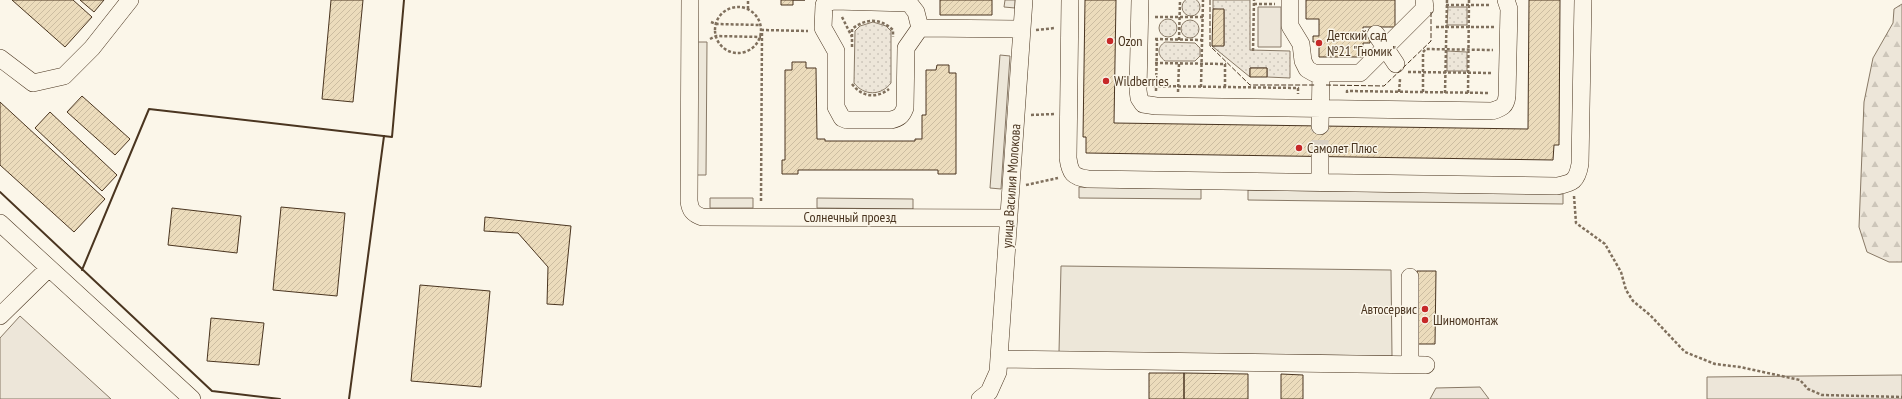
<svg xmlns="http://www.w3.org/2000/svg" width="1902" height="399" font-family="'PT Sans Narrow',sans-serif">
<defs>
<pattern id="forest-firs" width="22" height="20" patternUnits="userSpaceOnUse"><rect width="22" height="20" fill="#ede6d9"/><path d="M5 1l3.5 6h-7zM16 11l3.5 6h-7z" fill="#cdc6ba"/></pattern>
<pattern id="park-dots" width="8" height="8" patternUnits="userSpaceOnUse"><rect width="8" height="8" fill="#ede6d9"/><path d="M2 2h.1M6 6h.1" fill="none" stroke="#cdc6ba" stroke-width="1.8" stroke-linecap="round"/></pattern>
<pattern id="building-hatch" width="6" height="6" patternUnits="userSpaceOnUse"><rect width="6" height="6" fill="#ecdcbc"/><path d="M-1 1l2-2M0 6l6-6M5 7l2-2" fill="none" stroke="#ccbda1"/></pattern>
</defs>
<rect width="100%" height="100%" fill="#fbf6e9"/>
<path fill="#ede6d9" stroke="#887966" d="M1258,7H1281V47H1258Z
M20,316L111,399H0V338Z
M1902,375V399H1707V377Z
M1480,387L1489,399H1430L1436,388Z"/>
<path fill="url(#forest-firs)" stroke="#887966" d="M1902,4V262H1889L1867,252L1859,227L1864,102L1873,58L1893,23L1894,9Z"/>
<path fill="url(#park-dots)" stroke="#887966" d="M1182 7a9 9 0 1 1 18 0a9 9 0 1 1-18 0Z
M1213,0H1250V50L1290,51V78L1267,77V68H1250V77L1212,46L1224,45V10L1213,9Z
M1448,7H1467V25H1447Z
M1159 28a9 9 0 1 1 18 0a9 9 0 1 1-18 0Z
M1181 29a9 9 0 1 1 18 0a9 9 0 1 1-18 0Z
M873,22L886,26L891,31V83C881,96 864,96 854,83L855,31L860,26Z
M1165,42L1195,43L1200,48V56L1195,61H1165C1157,55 1157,47 1165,42Z
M1447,51L1467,52V71H1447Z"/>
<path fill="#ede7d9" stroke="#887966" d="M1005,0H1015V8L1004,7Z
M697,42H707L706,175H696Z
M1000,55L1010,56L1001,189L990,188Z
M1079,187L1201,189V199L1079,198Z
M1248,190L1563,194V204L1248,200Z
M710,198H753V208H710Z
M817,198L913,199V209L817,208Z
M1061,266L1391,270L1392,356L1059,352Z"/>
<path fill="url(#building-hatch)" stroke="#4a3520" d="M12,0H73L92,17L65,47Z
M80,0H104L94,12Z
M331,0H363L353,102L322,99Z
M781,0H805H793V5H781Z
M940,0H992V15H940Z
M1085,0H1116L1114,123L1528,129L1529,0H1560L1559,145H1554L1553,160L1086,153V137H1083Z
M1306,0H1395V27H1363V36H1370V43H1363V57H1319V42H1313V36H1319V19H1306Z
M1213,9H1224V46H1212Z
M792,62H806V68H816L817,139H825V141H915V139H922V115H926V70H936L937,65H949V73H956V174H938V170H798V174H782V160H785V70H792Z
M1250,68H1267V77H1250Z
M82,96L130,139L115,155L67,112Z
M0,102L105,199L74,232L0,165Z
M50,112L117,175L102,191L35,128Z
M281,207L345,213L337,296L273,290Z
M172,208L241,216L237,253L168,245Z
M485,217L571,226L563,305L547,304L548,267L518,233L484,231Z
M1417,271H1436L1435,344H1417Z
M420,285L490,291L481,387L411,381Z
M211,318L264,323L259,365L207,361Z
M1149,373H1184V399H1149Z
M1184,373L1248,374V399H1184Z
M1281,374L1303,375V399H1281Z"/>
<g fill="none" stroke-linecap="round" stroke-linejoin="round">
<path stroke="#d8cfc1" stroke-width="17" stroke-dasharray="17 8" stroke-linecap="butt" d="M1320,157V126"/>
<defs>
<path id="minor" d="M690,0L689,201C690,210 693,214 702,217L1009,218
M1070,0L1068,158C1070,173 1073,177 1088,179L1557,186C1573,183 1577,181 1580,164L1583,0
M1140,0L1138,90L1139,98L1143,104L1156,106L1492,111C1502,108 1506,106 1507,96L1509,9L1506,0
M1290,0V26L1301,44L1303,61L1307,69L1314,73H1360L1425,8L1424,0
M920,28L916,12L909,3L834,1L828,2L824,5L823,28L836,51V107L842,118L847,120H891C899,118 902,116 905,108L906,48L920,28L1022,29
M1376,34L1396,64
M0,58L33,83L64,76L92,48L130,0
M1320,126L1321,73
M1320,182V157
M0,223L192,399
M1410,277V365
M0,316L49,268
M999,359L1426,365
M980,399L989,392L998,372L1024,0"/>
</defs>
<use href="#minor" stroke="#4a3520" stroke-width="18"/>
<path stroke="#7f6f5c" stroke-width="2.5" stroke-dasharray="3 2" stroke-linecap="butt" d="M1254,4H1275
M1446,5H1491
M715 30a23 23 0 1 1 46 0a23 23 0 1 1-46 0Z
M748,9V0
M842,17L852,37
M1155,17H1203
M711,22L716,24L761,25
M1436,27H1494
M1036,30L1055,28
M710,39L716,36L761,37
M1155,39L1202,40
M1179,40L1180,0
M852,47V29C866,18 880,18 893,30V37
M1253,51L1254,0
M1155,63L1225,64V87
M1408,72L1493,73
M852,84C862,97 876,99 889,89
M1153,86L1298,88V94
M1201,87L1203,0
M1156,91L1157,40
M1178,92L1179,63
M1399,92L1400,79
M1423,92V52L1426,49L1493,50
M1347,93V91L1490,93
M1445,93L1447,0
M1468,93L1469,0
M1031,115L1054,114
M1026,185L1058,178
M1574,196L1576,223L1605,244L1621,272L1626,290L1633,301L1650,315L1685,352L1715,364L1740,367L1800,380L1808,389L1822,395L1902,397
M761,201L762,30L808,31"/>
<use href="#minor" stroke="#fbf6e9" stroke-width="17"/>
<path stroke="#4a3520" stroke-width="1" stroke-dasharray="5 2" stroke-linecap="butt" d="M1210,0V46L1250,85H1316
M1326,85L1384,86L1431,41V10"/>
<path stroke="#4a3520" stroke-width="2" d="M0,192L212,391L280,399
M82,270L149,109L392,137L404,0
M349,399L384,136"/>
</g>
<g fill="#c62828" stroke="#fbf6e9" stroke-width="1.5">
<circle cx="1110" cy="41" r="4"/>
<circle cx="1319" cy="43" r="4"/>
<circle cx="1106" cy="81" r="4"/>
<circle cx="1299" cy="148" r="4"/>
<circle cx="1425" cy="309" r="4"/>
<circle cx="1425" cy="320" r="4"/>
</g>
<g text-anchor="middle" stroke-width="3" stroke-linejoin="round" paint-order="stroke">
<g font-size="14" fill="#4a3520" stroke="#fbf6e9" text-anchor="start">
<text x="1327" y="40">Детский сад<tspan x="1327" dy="16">№21 "Гномик"</tspan></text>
<text x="1118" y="46">Ozon</text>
<text x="1114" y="86">Wildberries</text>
<text x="1307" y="153">Самолет Плюс</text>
<text x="1417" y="314" text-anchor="end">Автосервис</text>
<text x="1433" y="325">Шиномонтаж</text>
</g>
<g font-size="14" fill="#4a3520" stroke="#fbf6e9">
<text transform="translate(1011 186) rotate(-86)" y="5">улица Василия Молокова</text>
<text x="850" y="222">Солнечный проезд</text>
</g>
</g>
</svg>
